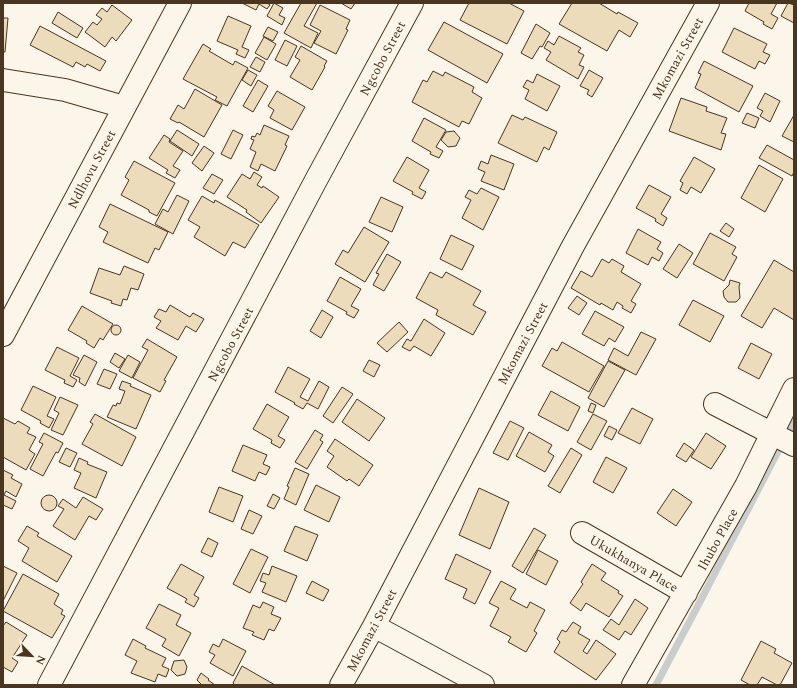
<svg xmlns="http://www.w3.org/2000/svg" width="797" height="688" font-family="Spectral,serif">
<rect width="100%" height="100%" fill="#fbf6e9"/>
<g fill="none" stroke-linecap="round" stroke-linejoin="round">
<path stroke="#c9cecd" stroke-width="7" d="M656,685L703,596L784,440L794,423"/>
</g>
<path fill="#ecdcbc" stroke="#4a3520" d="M242,3H267L270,5L267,9L259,4L256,10Z
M274,3L283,8L279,15L285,18L282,25L267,16Z
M301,3H317L304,26L318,33L311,48L284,33Z
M341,3H355L351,9Z
M469,3H509L524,11L507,44L460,20Z
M572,3H599L617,14L618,12L638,23L630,37L619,30L607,51L559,24Z
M749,3H777L771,14L778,18L772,29L763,24L764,22L745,11Z
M788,3L794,5V23L781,16Z
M112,5L132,20L116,41L112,37L105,47L85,32L93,22L97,25L102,19L96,15L102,8L107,12Z
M320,5L350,20L346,29L348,30L336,54L314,43L321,31L310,25Z
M58,12L83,28L77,38L52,23Z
M228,16L251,26L242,47L249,50L245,58L236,54L238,50L217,41Z
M3,18H8L5,52H3Z
M444,22L503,54L487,83L428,50Z
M536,24L550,33L542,47L540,46L532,59L521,53Z
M40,26L106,61L100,71L87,64L85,67L76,62L73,67L30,45Z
M268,27L278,32L273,41L263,36Z
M734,28L767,44L763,52L770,55L765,64L759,61L755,69L722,52Z
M559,36L581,48L578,52L584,55L579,65L584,67L578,79L546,60L551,52L544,48L548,41L554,45Z
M264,37L276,44L267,60L255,53Z
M285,40L297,46L287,66L275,60Z
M203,44L211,49L209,51L233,65L235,61L248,68L227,106L215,100L217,97L183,79Z
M301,46L327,61L324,66L325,67L312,90L290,77L300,60L295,57Z
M256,57L265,62L260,72L250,67Z
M704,61L753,86L739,112L695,88L701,74L698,73Z
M248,70L257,75L251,86L242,80Z
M589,70L603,78L592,97L587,94L589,90L580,86Z
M433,71L443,76L445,72L474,87L472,92L482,98L469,124L462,121L459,127L412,102L423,80L427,82Z
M537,74L560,86L547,111L525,99L529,90L523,87L527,80L533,83Z
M258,80L268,86L253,112L243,106Z
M195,89L222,105L204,137L179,122L178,123L170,119L178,105L184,109Z
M277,91L305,107L292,130L270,118L274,110L268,106Z
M765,93L780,101L770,122L760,116L763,111L757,108Z
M681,98L707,107L706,111L727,118L721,133L726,134L721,150L669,131Z
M747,113L759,118L755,128L742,123Z
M512,115L523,120L525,117L557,132L549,150L544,147L537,162L498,143Z
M794,115V142L782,136Z
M424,118L446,130L436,147L443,151L439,158L430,154L431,152L412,141Z
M264,125L289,136L285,145L287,146L275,171L261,164L258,171L250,167L256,152L250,149L254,140L251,139L252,136L255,137L257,133L260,135Z
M177,130L199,144L192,156L170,141Z
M233,130L243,135L231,159L221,154Z
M454,131L460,138L456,146L448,147L441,140L446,132Z
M164,135L170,139L169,142L183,151L173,166L180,170L175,178L166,173L168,170L149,158Z
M767,145L794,160V172L792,176L759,158Z
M204,146L214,153L202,171L192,163Z
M491,155L514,164L504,190L481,181L485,172L478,169L481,161L488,164Z
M407,157L429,170L419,188L426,192L422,199L412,194L413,192L393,181Z
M694,157L715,169L701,193L691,187L687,194L680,190L683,183L680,181Z
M134,161L175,183L157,216L149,212V210L121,195L129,180L125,177Z
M759,165L783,179L765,212L741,198Z
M254,172L262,177L257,185L262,188L263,186L279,197L261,223L246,212L247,210L227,197L242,174L250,179Z
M212,174L223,180L214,194L203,188Z
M649,185L671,197L661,214L667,218L663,226L655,221L656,219L636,208Z
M481,188L499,197L483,230L462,218L471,200L465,197L469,190L477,194Z
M177,195L189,201L173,234L155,224L163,209L168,212Z
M202,196L214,203L215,200L259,225L245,248L233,242L225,256L194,237L200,227L188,220Z
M381,197L403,207L392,232L369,222Z
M110,204L168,232L159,250L155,248L148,263L103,242L108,232L99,227Z
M726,223L734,229L729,237L720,231Z
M364,227L389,242L365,282L335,264L343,250L348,253Z
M638,229L661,242L657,249L663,253L659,261L652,257L648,265L626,253Z
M710,233L736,247L732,254L737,257L724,281L693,264Z
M451,235L474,246L462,270L440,259Z
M679,244L693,253L677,278L663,269Z
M387,254L401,262L384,291L373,285L379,274L376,273Z
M602,259L609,263L612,259L624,266L621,272L641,284L631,301L636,304L631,313L622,308L623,306L617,302L613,310L601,303L600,305L571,288L581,271L592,277Z
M774,260L794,272V320L774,308L762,328L741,316Z
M124,266L144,274L138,290L131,288L127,300L123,299L121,306L111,303L112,301L90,293L99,268L120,275Z
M430,272L442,278L446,272L481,291L473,305L486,312L473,335L436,315L438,310L416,298Z
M340,277L361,289L351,306L359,310L354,318L346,314L347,312L327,301Z
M730,280L740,283L739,287L740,298L736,302H728L724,297L723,291L729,285Z
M577,296L587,303L579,315L568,308Z
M693,300L724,316L710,342L679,325Z
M170,305L190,317L193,313L204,319L196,332L186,326L178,340L156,328L161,321L154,317L159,309L166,312Z
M82,306L113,324L103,340L100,338L94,348L86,343L87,341L68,330Z
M322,310L333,317L321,338L310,331Z
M595,311L624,327L615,342L609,338L604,346L582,334Z
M424,319L445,333L431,356L414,346L410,351L402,347L407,339L411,341Z
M399,322L408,332L387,352L377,343Z
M111 330a5 5 0 1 1 10 0a5 5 0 1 1-10 0Z
M641,332L656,339L636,375L608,360L614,348L628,356Z
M147,339L177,357L164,380L166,381L160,392L133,378L148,350L142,347Z
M562,342L604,366L589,392L542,366L552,348L557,351Z
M751,343L772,354L759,379L738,368Z
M57,347L79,358L70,376L77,380L73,387L64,383L65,380L45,370Z
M115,353L125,359L119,368L110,362Z
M84,355L97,362L85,386L79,382L80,378L73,375Z
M128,355L140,362L132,378L119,371Z
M369,360L380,365L374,377L363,371Z
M608,361L625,370L604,407L588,398Z
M288,367L310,379L300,397L308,401L319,381L329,387L318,409L307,403L303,409L294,404L295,403L275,392Z
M104,369L117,374L110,389L97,384Z
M122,381L131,384L130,386L151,395L136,429L107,417L113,405L116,406L117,403L120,404L125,391L119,389Z
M33,386L56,397L47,416L54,419L49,428L40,423L41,421L21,410Z
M342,387L353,394L333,423L323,416Z
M551,391L580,407L568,431L538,415Z
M60,397L78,405L63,435L51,430L59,413L54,410Z
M357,399L385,418L369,441L342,422Z
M591,403L596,405L593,413L588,411Z
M267,404L289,417L278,436L285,440L280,448L271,443L272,440L253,429Z
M632,408L653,419L640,444L618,433Z
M95,414L136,437L122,466L82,444L93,424L90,422Z
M593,414L607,421L591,450L577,442Z
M3,418L15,424L18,421L30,428L27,433L36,437L29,450L35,454L26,470L3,457Z
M510,421L524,428L508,460L493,453Z
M609,426L617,430L612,440L604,436Z
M315,430L323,435L320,440L323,442L307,469L295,462Z
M529,432L552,445L548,452L554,456L545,472L516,456Z
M44,433L63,443L58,453L56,452L43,476L30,469L43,444L39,442Z
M706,433L726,446L711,469L691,457Z
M335,439L373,465L359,486L349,479L347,481L327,467L334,456L327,451Z
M684,443L694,450L686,462L676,456Z
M243,445L267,455L263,464L270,467L266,475L259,472L255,481L232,471Z
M66,448L77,453L70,467L59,462Z
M571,448L582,455L560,493L548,486Z
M606,457L627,468L613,493L593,482Z
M79,458L88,462L87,464L107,472L96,498L74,488L81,473L74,470Z
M295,468L309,474L296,505L284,499L289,487L287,486Z
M3,470L13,475L11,478L22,484L16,497L6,491L4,495L16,501L12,509L3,505Z
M316,485L340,497L329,522L304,510Z
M219,487L243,496L233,522L209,512Z
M479,488L509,502L490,549L459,535Z
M673,489L692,502L676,526L657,513Z
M273,494L280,498L274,509L267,506Z
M41 503a8 8 0 1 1 16 0a8 8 0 1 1-16 0Z
M83,497L103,509L96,520L89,516L75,540L53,526L64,509L58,506L63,499L76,508Z
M249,510L262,516L253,534L241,529Z
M27,526L39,533L37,536L72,556L57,582L22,561L29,548L18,541Z
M295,526L318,535L307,561L284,551Z
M534,528L546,535L523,573L512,566Z
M208,538L218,543L212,557L201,552Z
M251,549L268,557L250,593L233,584Z
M538,550L558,561L546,585L526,574Z
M456,554L491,571L475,604L463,598L467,589L445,579Z
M181,564L204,577L194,595L199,598L194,607L185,602L187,599L167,588Z
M592,564L606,573L601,580L619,591L618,593L623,596L609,617L586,603L581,611L570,603L583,584L581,582Z
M3,566L17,573L3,601Z
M272,566L297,576L286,602L262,592L266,583L260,581L263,573L269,575Z
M23,574L59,594L54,604L63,610L61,614L65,616L52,638L3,611Z
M312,581L329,590L323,601L306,593Z
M501,581L516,589L510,599L527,608L530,602L545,610L534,631L537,633L526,652L508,642L511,637L490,626L499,608L489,603Z
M635,599L648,608L631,635L625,631L619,640L603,630L611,619L619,625Z
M263,602L274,607L271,614L281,618L274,631L269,629L264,640L252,635L254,632L243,628L253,605L260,608Z
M159,604L181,615L176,625L191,633L179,656L162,646L166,639L146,628Z
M6,622L27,635L12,658L18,662L12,672L3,667V626Z
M573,622L581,627L578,633L590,640L583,651L587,654L596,640L616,654L596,680L554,652L560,642L557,639L562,630L566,632Z
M133,639L146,646L145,648L166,658L162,666L169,669L166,677L158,674L155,682L131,673L137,661L125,655Z
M223,639L246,651L233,676L210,663L215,655L209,652L213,644L219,647Z
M761,641L776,649L774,653L792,663L780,685H777L762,677L757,685H750L741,680Z
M184,660L187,667L185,674L177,676L171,670L174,661Z
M242,666L275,685H235L233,683Z
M201,673L209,679L208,680L215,685H202L197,680Z"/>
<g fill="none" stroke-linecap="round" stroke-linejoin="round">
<defs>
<path id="minor" d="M3,80L65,90L124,107
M3,335L180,3
M715,404L794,445
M582,533L686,593
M374,626L483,685
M49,685L315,182L412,3
M341,685L374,626L573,246L708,3
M633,685L746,486L794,389"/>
</defs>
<use href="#minor" stroke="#4a3520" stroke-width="24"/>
<use href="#minor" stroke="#fbf6e9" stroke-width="22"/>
</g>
<g text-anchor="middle" stroke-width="3" stroke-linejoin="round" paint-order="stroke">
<g font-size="13" fill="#4a3520" stroke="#fbf6e9">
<text transform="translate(382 58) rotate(-62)" y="5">Ngcobo Street</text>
<text transform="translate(677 58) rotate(-61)" y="5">Mkomazi Street</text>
<text transform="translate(91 169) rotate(-62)" y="5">Ndlhovu Street</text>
<text transform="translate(522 343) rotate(-62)" y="5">Mkomazi Street</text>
<text transform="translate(230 344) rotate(-62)" y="5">Ngcobo Street</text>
<text transform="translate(717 539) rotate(-61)" y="5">Ihubo Place</text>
<text transform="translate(634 563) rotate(30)" y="5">Ukukhanya Place</text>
<text transform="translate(371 630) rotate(-62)" y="5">Mkomazi Street</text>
</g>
</g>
<rect width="797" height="688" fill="none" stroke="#4a3520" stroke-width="8"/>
<g transform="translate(32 656) rotate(115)" stroke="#fbf6e9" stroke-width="3" paint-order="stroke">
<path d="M0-3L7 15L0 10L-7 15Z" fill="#4a3520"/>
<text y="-6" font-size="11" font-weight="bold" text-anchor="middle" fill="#4a3520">N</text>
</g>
</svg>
